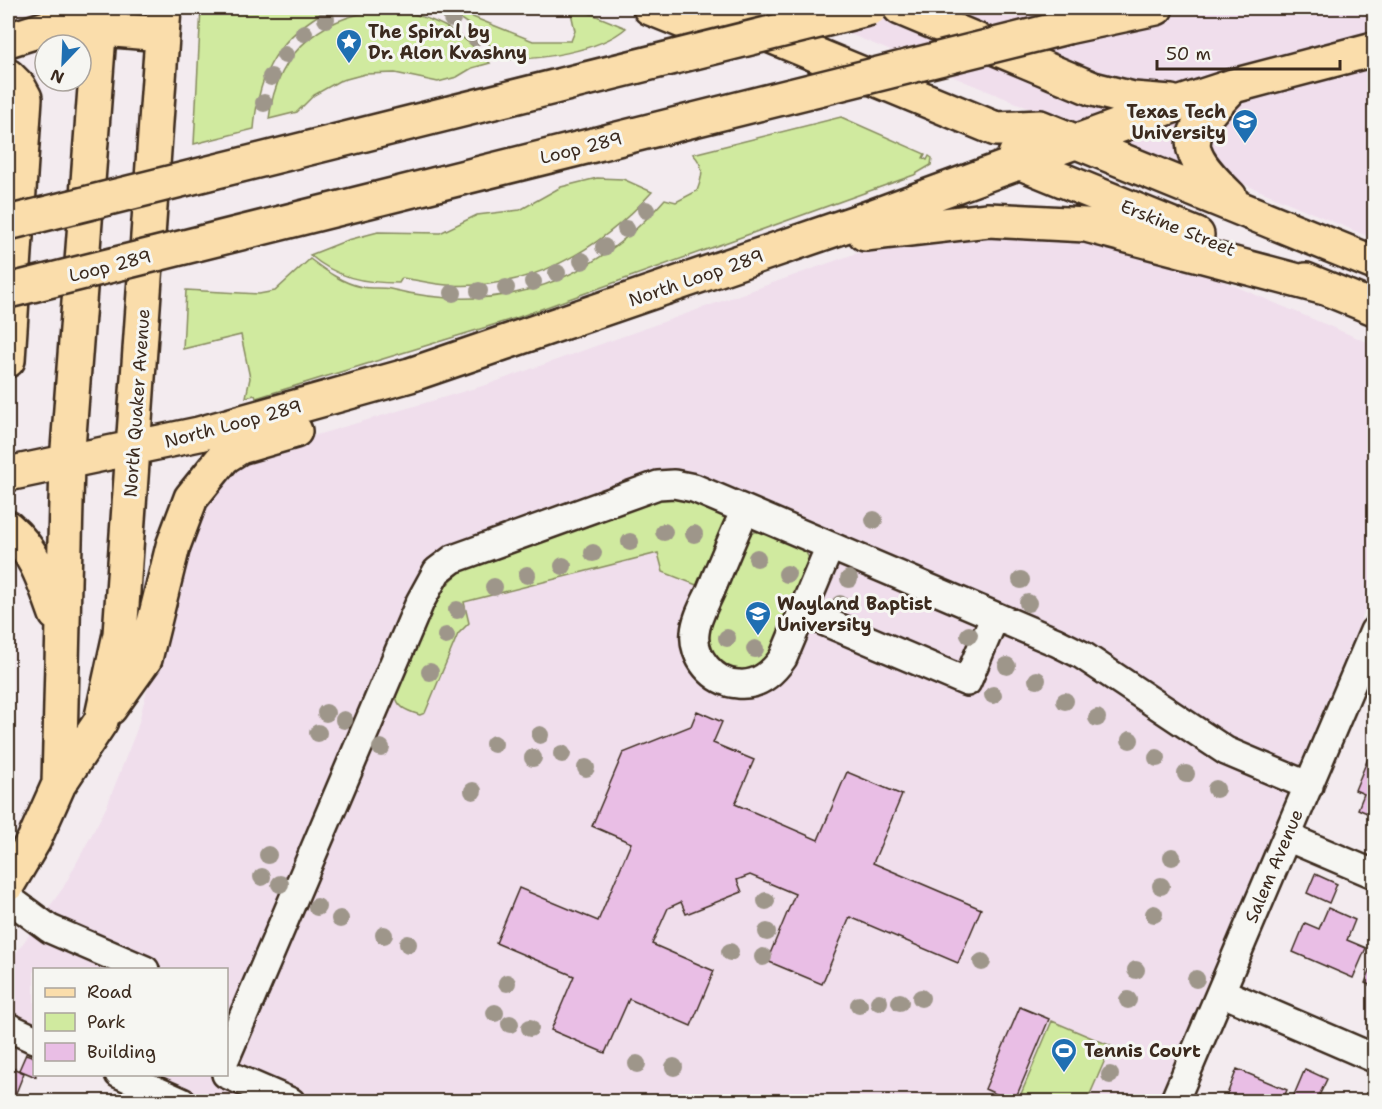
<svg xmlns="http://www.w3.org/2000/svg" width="1382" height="1109" font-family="'Shantell Sans',sans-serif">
<rect width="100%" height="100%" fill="#f3ebef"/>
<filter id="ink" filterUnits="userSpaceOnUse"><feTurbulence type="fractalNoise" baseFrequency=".0167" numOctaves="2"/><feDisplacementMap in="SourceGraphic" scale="12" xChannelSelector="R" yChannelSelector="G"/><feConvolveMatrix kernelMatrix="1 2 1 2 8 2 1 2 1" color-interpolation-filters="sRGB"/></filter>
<g filter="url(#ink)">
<path fill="#f0deec" d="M787,8H1374V239L1232,179L1171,167Z
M1016,228L1169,258L1374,345V589L1157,1101H212L149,1075L226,1074V970H34V1026L8,1015V964L63,888L106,808L137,729L186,539L216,481L259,452L489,384L871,248Z"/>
<path fill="#d0ea9f" stroke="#868a5e" stroke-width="1.5" d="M201,8H331C280,35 258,71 254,129L194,144Z
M442,8H450L533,41H571L575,31L570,8H577L626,28C600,51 536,61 501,59C484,36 468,21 442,8Z
M396,9C438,20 460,30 490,63L472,68L457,77L438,82L395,73L365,74L339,81L314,95L297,112L269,119C277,47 327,12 396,9Z
M841,117L925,154L923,158L927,160L929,156L932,158L931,165L914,175L516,318L256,398L255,395L246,397L250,378L241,335L183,349L186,290L259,294L275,291L310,259C326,271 342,283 362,287C371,289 381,287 390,289C500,316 591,284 665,199L676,202L697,191C703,175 705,167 693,154Z
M597,178L623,179L652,192C599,251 529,291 447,285C432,284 417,280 402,278L399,283C363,283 337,278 310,255L348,240L378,232L440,233L477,215L520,210L561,187Z
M669,497L695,502L729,517L699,586L663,572L658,553L464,602L469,623L458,634L425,713L420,715C408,711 396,708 396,694C412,656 429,589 467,568L651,501Z
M754,532H761L805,551L810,560L768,660L750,671L729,669L713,655L708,634L748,537Z
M1052,1021L1111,1046L1087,1101H1018Z"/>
<path fill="#e9bee5" stroke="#3b2a1e" stroke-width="1.5" d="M697,711L722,722L713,743L754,760L735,804L818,840L847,772L902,795L873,863L981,909L958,963L850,917L822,984L767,961L795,894L750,875L737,880L742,892L686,914L681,902L668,908L652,944L714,971L691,1026L629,999L605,1053L551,1030L574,976L496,943L519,888L598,921L631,843L592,826L623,753L691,726Z
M1369,756L1374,759V816L1358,809L1364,794L1355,790Z
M1315,874L1337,884L1329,903L1307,893Z
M1328,908L1355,920L1347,940L1366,948L1353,978L1293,952L1305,923L1319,929Z
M1374,960V987L1365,983Z
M1020,1007L1049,1019L1014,1102L985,1089Z
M26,1054L34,1057L36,1077L19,1070Z
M8,1066L24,1073L16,1093L29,1098L28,1102H8Z
M1237,1069L1287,1090L1282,1102H1224Z
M1305,1069L1327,1079L1317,1100L1321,1102H1291Z"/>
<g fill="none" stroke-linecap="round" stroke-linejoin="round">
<defs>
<path id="minor" d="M745,510C733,537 722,563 711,590C705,604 696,618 695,633C692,657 714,683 738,684C758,686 772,674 783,658L830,546
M802,612L967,682L995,616
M1287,837L1374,874
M8,898L50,929L145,970
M1221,992L1374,1058
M8,1027L34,1039
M226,1057L420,602L437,571L453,559L658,485L674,484L694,488L1056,642L1082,655L1226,751L1309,786
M119,1074L182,1102
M226,1074L291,1102
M1174,1102L1374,631"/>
<path id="major" d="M650,8L697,27L732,20L996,129L1040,127L1374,263
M900,8L1093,89L1133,99L1171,102
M8,40L56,25L162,34
M8,76L19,87L25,98L8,360
M1230,89C1182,139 1180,148 1230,197
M1015,155L1021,163L1197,235
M865,234L988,220L1086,225L1325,288
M1306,280L1374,308
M8,474L199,434L410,375L868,218L1181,103L1233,86L1374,49
M8,528C35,551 44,581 56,614
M110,708L145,659L173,546L191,498L224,457L240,447L295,431
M59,784L67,462L101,8
M8,884L34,840L59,784L101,721L120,634L164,8"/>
<path id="highway" d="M1067,27L1156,8"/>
</defs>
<use href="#minor" stroke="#3b2a1e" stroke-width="32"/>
<use href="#major" stroke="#3b2a1e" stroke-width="38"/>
<use href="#highway" stroke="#3b2a1e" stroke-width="38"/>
<use href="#minor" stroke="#f6f6f2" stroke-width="27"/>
<use href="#major" stroke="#faddab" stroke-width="33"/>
<use href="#highway" stroke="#faddab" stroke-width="33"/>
<defs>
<path id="highway-bridge" d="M8,223L871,8
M8,291L1067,27"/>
</defs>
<use href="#highway-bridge" stroke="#3b2a1e" stroke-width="38" stroke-linecap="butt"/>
<use href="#highway-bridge" stroke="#faddab" stroke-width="33"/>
</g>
<g fill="#9e968a">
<circle cx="326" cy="19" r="9"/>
<circle cx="452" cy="19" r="9"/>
<circle cx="304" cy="33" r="9"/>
<circle cx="475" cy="37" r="9"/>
<circle cx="285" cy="55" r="9"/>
<circle cx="271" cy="77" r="9"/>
<circle cx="264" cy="103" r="9"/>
<circle cx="646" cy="210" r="9"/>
<circle cx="626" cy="229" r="9"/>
<circle cx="604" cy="247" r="9"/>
<circle cx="582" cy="261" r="9"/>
<circle cx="557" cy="273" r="9"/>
<circle cx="533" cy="282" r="9"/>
<circle cx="506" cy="288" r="9"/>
<circle cx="479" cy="291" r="9"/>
<circle cx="453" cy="293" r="9"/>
<circle cx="874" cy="520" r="9"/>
<circle cx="664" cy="532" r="9"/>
<circle cx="694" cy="534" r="9"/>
<circle cx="630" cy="542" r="9"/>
<circle cx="593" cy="553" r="9"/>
<circle cx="757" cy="558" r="9"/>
<circle cx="563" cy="566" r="9"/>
<circle cx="787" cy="574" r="9"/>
<circle cx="527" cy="575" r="9"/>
<circle cx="849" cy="579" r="9"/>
<circle cx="1021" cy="580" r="9"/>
<circle cx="494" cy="587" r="9"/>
<circle cx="1028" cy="603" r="9"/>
<circle cx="840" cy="604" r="9"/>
<circle cx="457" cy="610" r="9"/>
<circle cx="969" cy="635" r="9"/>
<circle cx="446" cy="636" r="9"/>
<circle cx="727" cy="638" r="9"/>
<circle cx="755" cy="649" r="9"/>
<circle cx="1007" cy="666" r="9"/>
<circle cx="430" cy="672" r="9"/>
<circle cx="1037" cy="680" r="9"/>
<circle cx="993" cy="695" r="9"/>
<circle cx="1065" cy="701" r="9"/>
<circle cx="326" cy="713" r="9"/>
<circle cx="1097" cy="718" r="9"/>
<circle cx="344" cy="720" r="9"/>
<circle cx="318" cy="733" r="9"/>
<circle cx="540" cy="735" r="9"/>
<circle cx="1130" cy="740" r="9"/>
<circle cx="494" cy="744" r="9"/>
<circle cx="381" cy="748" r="9"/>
<circle cx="562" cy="754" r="9"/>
<circle cx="533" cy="758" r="9"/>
<circle cx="1157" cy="758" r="9"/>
<circle cx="586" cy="768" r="9"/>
<circle cx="1186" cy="774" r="9"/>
<circle cx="1216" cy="789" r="9"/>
<circle cx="473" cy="791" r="9"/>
<circle cx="268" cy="855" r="9"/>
<circle cx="1172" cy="857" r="9"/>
<circle cx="262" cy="877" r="9"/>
<circle cx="280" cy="884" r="9"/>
<circle cx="1161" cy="886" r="9"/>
<circle cx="766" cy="901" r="9"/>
<circle cx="317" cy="907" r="9"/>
<circle cx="1154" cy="914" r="9"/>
<circle cx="340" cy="919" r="9"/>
<circle cx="767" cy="932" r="9"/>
<circle cx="384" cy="935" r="9"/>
<circle cx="408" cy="944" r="9"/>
<circle cx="730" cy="952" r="9"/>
<circle cx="763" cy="957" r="9"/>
<circle cx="982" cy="962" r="9"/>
<circle cx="1136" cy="970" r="9"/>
<circle cx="1196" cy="979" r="9"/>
<circle cx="507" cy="983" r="9"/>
<circle cx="921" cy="998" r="9"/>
<circle cx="1128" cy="1000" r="9"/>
<circle cx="879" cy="1002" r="9"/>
<circle cx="900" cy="1002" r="9"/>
<circle cx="859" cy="1005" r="9"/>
<circle cx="495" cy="1013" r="9"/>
<circle cx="510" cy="1024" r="9"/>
<circle cx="530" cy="1028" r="9"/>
<circle cx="637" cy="1064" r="9"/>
<circle cx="674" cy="1067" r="9"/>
<circle cx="1110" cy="1075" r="9"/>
</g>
</g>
<defs>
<symbol id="sight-pin" viewBox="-11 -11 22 30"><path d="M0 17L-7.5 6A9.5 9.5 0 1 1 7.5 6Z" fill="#1f6fb2" stroke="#f6f6f2"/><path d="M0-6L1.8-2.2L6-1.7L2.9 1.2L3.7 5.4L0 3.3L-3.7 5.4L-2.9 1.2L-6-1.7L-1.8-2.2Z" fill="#fff"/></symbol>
<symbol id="university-pin" viewBox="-11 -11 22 30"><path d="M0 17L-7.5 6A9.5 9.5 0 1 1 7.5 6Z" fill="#1f6fb2" stroke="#f6f6f2"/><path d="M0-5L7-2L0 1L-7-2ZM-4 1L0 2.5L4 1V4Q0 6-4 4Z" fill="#fff"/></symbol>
<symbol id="stadium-pin" viewBox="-11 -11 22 30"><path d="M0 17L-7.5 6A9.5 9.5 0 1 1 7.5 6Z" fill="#1f6fb2" stroke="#f6f6f2"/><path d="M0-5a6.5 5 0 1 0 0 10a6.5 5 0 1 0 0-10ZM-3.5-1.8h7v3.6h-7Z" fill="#fff"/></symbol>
</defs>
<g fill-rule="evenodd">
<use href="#sight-pin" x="334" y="27" width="30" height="40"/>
<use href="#university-pin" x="1230" y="107" width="30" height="40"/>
<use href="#university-pin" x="743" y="599" width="30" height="40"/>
<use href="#stadium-pin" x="1049" y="1036" width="30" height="40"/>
</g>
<g text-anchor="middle" stroke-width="6" stroke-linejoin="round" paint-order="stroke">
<g font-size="18" font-weight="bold" fill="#3b2a1e" stroke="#f6f6f2" text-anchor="start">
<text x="368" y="38">The Spiral by<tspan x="368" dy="21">Dr. Alon Kvashny</tspan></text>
<text x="1226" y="118" text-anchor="end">Texas Tech<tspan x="1226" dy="21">University</tspan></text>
<text x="777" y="610">Wayland Baptist<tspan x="777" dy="21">University</tspan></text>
<text x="1084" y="1057">Tennis Court</text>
</g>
<g font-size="18" fill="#3b2a1e" stroke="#f6f6f2">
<text transform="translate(581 148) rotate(-14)" y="6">Loop 289</text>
<text transform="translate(1178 228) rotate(22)" y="6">Erskine Street</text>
<text transform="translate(110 266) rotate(-14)" y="6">Loop 289</text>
<text transform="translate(696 278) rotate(-19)" y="6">North Loop 289</text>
<text transform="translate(137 403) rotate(-86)" y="6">North Quaker Avenue</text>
<text transform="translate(233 424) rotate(-15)" y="6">North Loop 289</text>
<text transform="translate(1274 866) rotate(-67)" y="6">Salem Avenue</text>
</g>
</g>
<rect width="1382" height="1109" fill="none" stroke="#f6f6f2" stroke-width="30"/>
<rect x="15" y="15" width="1352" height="1079" fill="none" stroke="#3b2a1e" stroke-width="2" filter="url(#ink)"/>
<rect x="33" y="968" width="195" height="108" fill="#f6f6f2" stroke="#aba49d" stroke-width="1.5"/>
<rect x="45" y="988" width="30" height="9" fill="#faddab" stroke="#aba49d" stroke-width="1.5"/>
<text x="87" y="998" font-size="18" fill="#3b2a1e">Road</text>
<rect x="45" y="1013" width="30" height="18" fill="#d0ea9f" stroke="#aba49d" stroke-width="1.5"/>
<text x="87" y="1028" font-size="18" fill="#3b2a1e">Park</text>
<rect x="45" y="1043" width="30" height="18" fill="#e9bee5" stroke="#aba49d" stroke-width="1.5"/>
<text x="87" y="1058" font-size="18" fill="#3b2a1e">Building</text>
<g transform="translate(63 63) rotate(203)"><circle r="28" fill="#f6f6f2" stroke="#aba49d" stroke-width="1.5"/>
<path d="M0-4.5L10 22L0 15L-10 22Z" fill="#1f6fb2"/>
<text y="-9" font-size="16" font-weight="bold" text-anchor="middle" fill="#3b2a1e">N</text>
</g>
<path d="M1157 60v9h183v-9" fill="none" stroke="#3b2a1e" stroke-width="3"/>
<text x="1166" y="60" font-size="18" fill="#3b2a1e" stroke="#f6f6f2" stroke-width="4.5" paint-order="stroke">50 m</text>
</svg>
